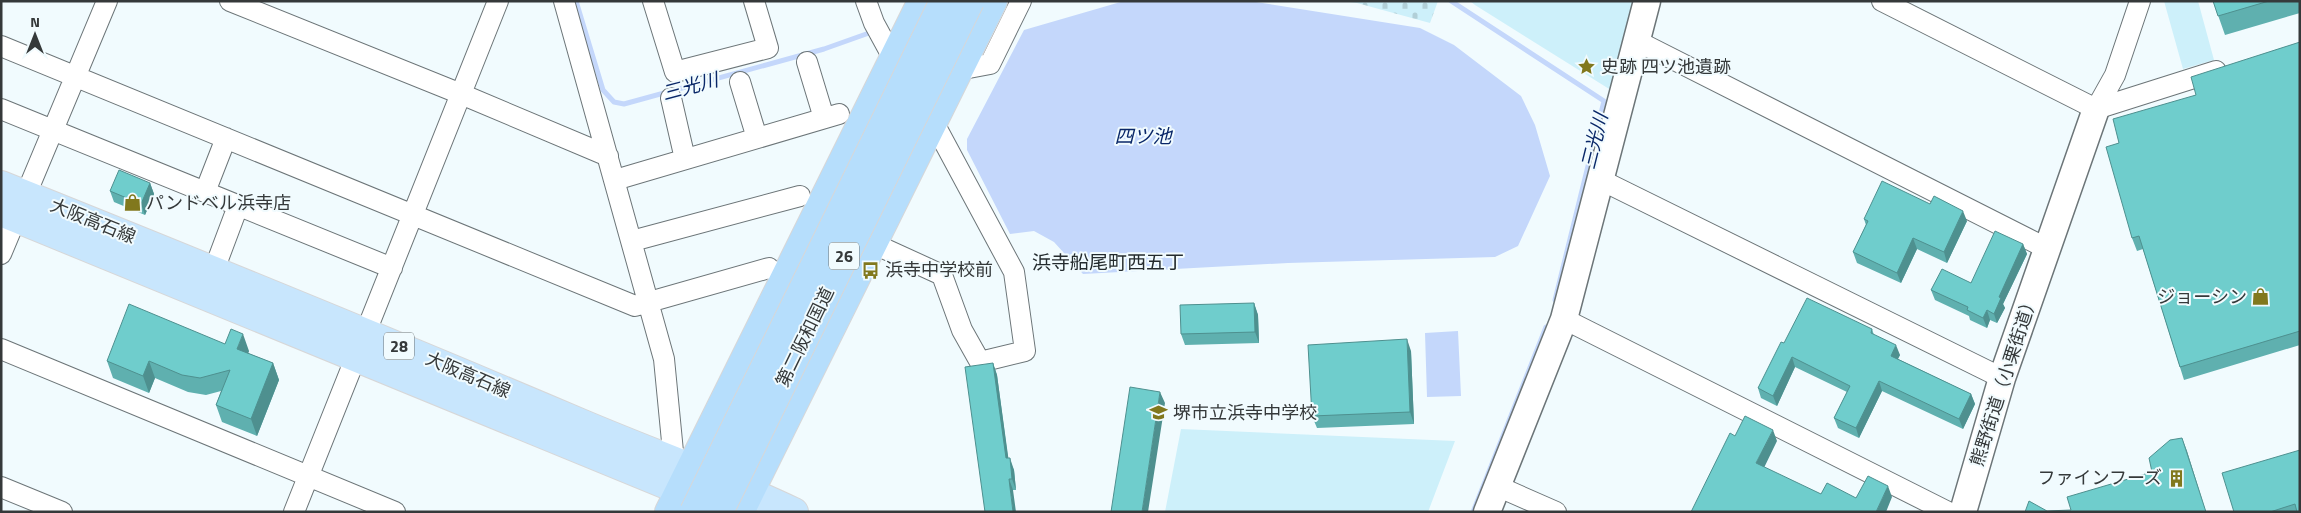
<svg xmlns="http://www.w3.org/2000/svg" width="2301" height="513" font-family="'Titillium Web','Noto Sans JP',sans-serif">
<defs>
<pattern id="cemetery-stones" width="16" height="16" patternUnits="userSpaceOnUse" patternTransform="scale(1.25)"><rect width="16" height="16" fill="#cdf0fa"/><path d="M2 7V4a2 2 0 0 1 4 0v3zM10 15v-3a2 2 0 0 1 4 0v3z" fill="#b1cfd7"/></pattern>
</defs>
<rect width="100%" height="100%" fill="#f1fbfe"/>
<path fill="url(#cemetery-stones)" d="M1342,1H1438L1430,23L1357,3Z"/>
<path fill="#cdf0fa" d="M1470,1H1636L1614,92L1475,5Z
M2164,1H2198L2214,60L2183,69Z
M1181,429L1455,441L1428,512H1165Z"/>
<path fill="#c4d7fb" d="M1124,1H1250L1420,28L1454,45L1521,96L1535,125L1550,176L1518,246L1495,257L1288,263L1083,274L1054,242L1034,231L1010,234L967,150V139L1024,30Z
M1458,331L1461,396L1427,397L1425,333Z"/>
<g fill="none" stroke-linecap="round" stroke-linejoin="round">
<path stroke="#c4d7fb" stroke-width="5" d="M576,1L603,90L614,102L624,104L824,49L869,33
M1451,1L1604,101L1555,300
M1473,512L1546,327"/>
<defs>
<path id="minor" d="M230,1L461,94L608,156
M564,1L664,359L674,462
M653,1L675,72L768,48L754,1
M866,1L874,23L898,67
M1882,1L2096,109L2216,71
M1637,41L2046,248
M1,46L635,306L769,268
M807,62L824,118
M958,70L990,64L1021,1
M740,82L757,138
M671,98L685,159
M1,109L392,268
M2096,109L2115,75L2140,1
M615,180L839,114
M1601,180L2002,378
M205,192L226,138
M632,241L800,196
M872,243L942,275L962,330L980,362L1025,351L1014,272L929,114
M1,254L107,1
M214,270L238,206
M1564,319L1948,512
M1,349L395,512
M1497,486L1556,512
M1,487L62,512
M294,512L498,1"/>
<path id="tertiary" d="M1487,512L1564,319L1647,1
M1963,512L2002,378L2096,109"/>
<path id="primary" d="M1,185C196,263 390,342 583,424C654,454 725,479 794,512
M1,212L701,499"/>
<path id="trunk" d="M669,512L922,1
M740,512L993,1"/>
</defs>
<use href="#minor" stroke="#6c7578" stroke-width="22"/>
<use href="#tertiary" stroke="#6c7578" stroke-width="29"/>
<use href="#primary" stroke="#d7d7d8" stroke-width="30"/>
<use href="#trunk" stroke="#d7d7d8" stroke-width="30"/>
<use href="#minor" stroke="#fff" stroke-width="20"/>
<use href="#tertiary" stroke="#fff" stroke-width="26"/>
<use href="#primary" stroke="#c8e6fd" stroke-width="28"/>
<use href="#trunk" stroke="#b6defc" stroke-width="28"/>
<defs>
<path id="trunk-bridge" d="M694,512L944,1
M719,512L970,1"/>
</defs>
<use href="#trunk-bridge" stroke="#d7d7d8" stroke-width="30" stroke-linecap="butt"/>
<use href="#trunk-bridge" stroke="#b6defc" stroke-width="28"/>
</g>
<path fill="#5fb0af" d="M2213,1H2300V13L2225,35Z
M2300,42V345L2184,380L2143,249L2137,251L2132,238L2119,143Z
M150,183L154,194L145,215L114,202L110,191Z
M1864,219L1967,221L1947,263L1917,249L1901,283L1857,263L1853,252L1866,225Z
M2023,244L2027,254L2003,304L2005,308L1997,323L1990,320L1987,328L1970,320L1969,316L1935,300L1931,290L1971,283Z
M1254,303L1258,315L1259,343L1185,345L1181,334Z
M1872,329L1874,335L1900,355L1898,359L1971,394L1975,404L1963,429L1882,391L1859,438L1838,428L1834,418L1847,392L1795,367L1777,406L1761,398L1758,388L1784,343Z
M225,344L249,351L248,353L273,363L279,380L257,436L222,422L216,405L221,391L206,395L188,392L155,378L149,393L113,378L107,361Z
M1411,351L1414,424L1317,428L1312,416Z
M993,363L997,375L1008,458L1014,470L1016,490H1013L985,512Z
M2300,450V512H2234Z"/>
<path fill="#4e908f" d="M150,183L154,194L145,215L141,204Z
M1963,211L1967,221L1947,263L1944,252Z
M1913,238L1917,249L1901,283L1897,273Z
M2023,244L2027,254L2003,304L2005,308L1997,323L1994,314L1999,297Z
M1254,303L1258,315L1259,343L1255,332Z
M1987,310L1990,320L1987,328L1983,318Z
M243,334L249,351L243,366L237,349Z
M1407,339L1411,351L1414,424L1410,412Z
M1896,345L1900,355L1894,366L1891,356Z
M1792,357L1795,367L1777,406L1773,396Z
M149,361L155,378L149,393L143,376Z
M273,363L279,380L257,436L251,419Z
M993,363L997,375L1010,470L1006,458Z
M1879,381L1882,391L1859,438L1856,428Z
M1160,392L1165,403L1148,512H1142Z
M1971,394L1975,404L1963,429L1959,419Z
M1773,430L1777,441L1761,474L1756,463Z
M2182,438L2187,451L2206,512Z
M1010,458L1014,470L1016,490L1012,479Z
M1009,479L1013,490L1016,512H1013Z
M1888,486L1892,497L1886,512H1876Z"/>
<path fill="#6fcdcc" stroke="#4e908f" d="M2213,1H2269L2218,16Z
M2300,42V331L2180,367L2139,236L2132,238L2106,147L2119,143L2113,119L2196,95L2191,77Z
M119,170L150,183L141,204L110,191Z
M1882,181L1930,204L1934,196L1963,211L1944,252L1913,238L1897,273L1853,252L1868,221L1864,219Z
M1995,231L2023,244L1999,297L2001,298L1994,314L1987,310L1983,318L1967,310L1968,307L1931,290L1942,269L1971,283Z
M1807,298L1872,329L1871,333L1896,345L1891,356L1971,394L1959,419L1879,381L1856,428L1834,418L1850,386L1792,357L1773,396L1758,388L1781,342L1784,343Z
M1254,303L1255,332L1181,334L1180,305Z
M129,304L225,344L231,329L243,334L237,349L273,363L251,419L216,405L230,370L200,378L182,375L149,361L143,376L107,361Z
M1407,339L1410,412L1312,416L1308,345Z
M993,363L1006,458H1010L1012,479H1009L1013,512H985L965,367Z
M1130,387L1160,392L1142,512H1111Z
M1745,416L1773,430L1756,463L1821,494L1827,483L1856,498L1868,476L1888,486L1876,512H1691L1730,433L1735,436Z
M2182,438L2206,512H2025L2029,501L2047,511L2071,510L2067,497L2152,472L2149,458L2170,440Z
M2300,450V512H2297L2295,504L2270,512H2234L2222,473Z"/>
<defs>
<symbol id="sight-bare" viewBox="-9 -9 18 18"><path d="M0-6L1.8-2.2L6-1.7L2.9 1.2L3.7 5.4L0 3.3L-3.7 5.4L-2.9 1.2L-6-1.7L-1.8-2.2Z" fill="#81781d" stroke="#f1fbfe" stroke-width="2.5" paint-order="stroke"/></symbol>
<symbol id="shop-bare" viewBox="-9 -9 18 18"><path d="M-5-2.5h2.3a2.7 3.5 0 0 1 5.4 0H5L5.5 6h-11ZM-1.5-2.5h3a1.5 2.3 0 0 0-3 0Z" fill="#81781d" stroke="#f1fbfe" stroke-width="2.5" paint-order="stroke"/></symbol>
<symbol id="bus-bare" viewBox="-9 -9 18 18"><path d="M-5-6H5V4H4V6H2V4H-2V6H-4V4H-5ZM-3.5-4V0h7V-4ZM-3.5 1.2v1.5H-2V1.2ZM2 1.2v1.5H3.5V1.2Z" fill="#81781d" stroke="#f1fbfe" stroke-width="2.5" paint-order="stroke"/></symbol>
<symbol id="school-bare" viewBox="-9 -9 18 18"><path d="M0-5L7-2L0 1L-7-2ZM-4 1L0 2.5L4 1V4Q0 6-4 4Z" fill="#81781d" stroke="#f1fbfe" stroke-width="2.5" paint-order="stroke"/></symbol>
<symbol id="building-bare" viewBox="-9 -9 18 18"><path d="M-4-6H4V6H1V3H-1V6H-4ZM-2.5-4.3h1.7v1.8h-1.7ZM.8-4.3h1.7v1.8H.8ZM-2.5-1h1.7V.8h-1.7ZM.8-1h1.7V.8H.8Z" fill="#81781d" stroke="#f1fbfe" stroke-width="2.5" paint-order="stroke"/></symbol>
</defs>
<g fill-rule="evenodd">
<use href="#sight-bare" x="1574" y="54" width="25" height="25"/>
<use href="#shop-bare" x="120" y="190" width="25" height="25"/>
<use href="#bus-bare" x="858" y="258" width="25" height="25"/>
<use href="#shop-bare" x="2248" y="284" width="25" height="25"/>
<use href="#school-bare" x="1146" y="400" width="25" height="25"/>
<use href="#building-bare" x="2164" y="466" width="25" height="25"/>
</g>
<g text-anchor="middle" stroke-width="4" stroke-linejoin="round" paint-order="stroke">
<g fill="#f1fbfe" stroke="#6d7375" stroke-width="1">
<rect x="829" y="242.5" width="30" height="27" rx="4"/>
<rect x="384" y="332.5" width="30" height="27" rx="4"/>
</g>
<g font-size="16" font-weight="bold" fill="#35393a">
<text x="844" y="262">26</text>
<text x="399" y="352">28</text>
</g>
<g font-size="18" fill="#35393a" stroke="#f1fbfe" text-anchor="start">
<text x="1601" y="73">史跡 四ツ池遺跡</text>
<text x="146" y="209">パンドベル浜寺店</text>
<text x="885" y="276">浜寺中学校前</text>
<text x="2247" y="303" text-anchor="end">ジョーシン</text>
<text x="1173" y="419">堺市立浜寺中学校</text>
<text x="2162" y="484" text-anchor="end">ファインフーズ</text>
</g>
<g font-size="18" fill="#35393a" stroke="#f1fbfe">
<text transform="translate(93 221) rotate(22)" y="6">大阪高石線</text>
<text transform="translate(805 337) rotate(-64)" y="6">第二阪和国道</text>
<text transform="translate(468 375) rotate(23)" y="6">大阪高石線</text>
<text transform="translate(2004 380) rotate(-72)" y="6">熊野街道（小栗街道）</text>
</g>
<g font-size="19" font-style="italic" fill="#092768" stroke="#f1fbfe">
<text transform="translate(690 86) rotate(-15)" y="7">三光川</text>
<text x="1143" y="143">四ツ池</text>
<text transform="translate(1594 141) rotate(-76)" y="7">三光川</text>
</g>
<g font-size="19" fill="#242b2e" stroke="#f1fbfe">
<text x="1108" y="269">浜寺船尾町西五丁</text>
</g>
</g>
<rect width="2301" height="513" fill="none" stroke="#35393a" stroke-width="5"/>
<g transform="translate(35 35)" stroke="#f1fbfe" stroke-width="4" paint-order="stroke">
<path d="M0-4L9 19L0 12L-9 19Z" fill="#35393a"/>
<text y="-8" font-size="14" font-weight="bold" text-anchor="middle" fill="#35393a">N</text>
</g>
</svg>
